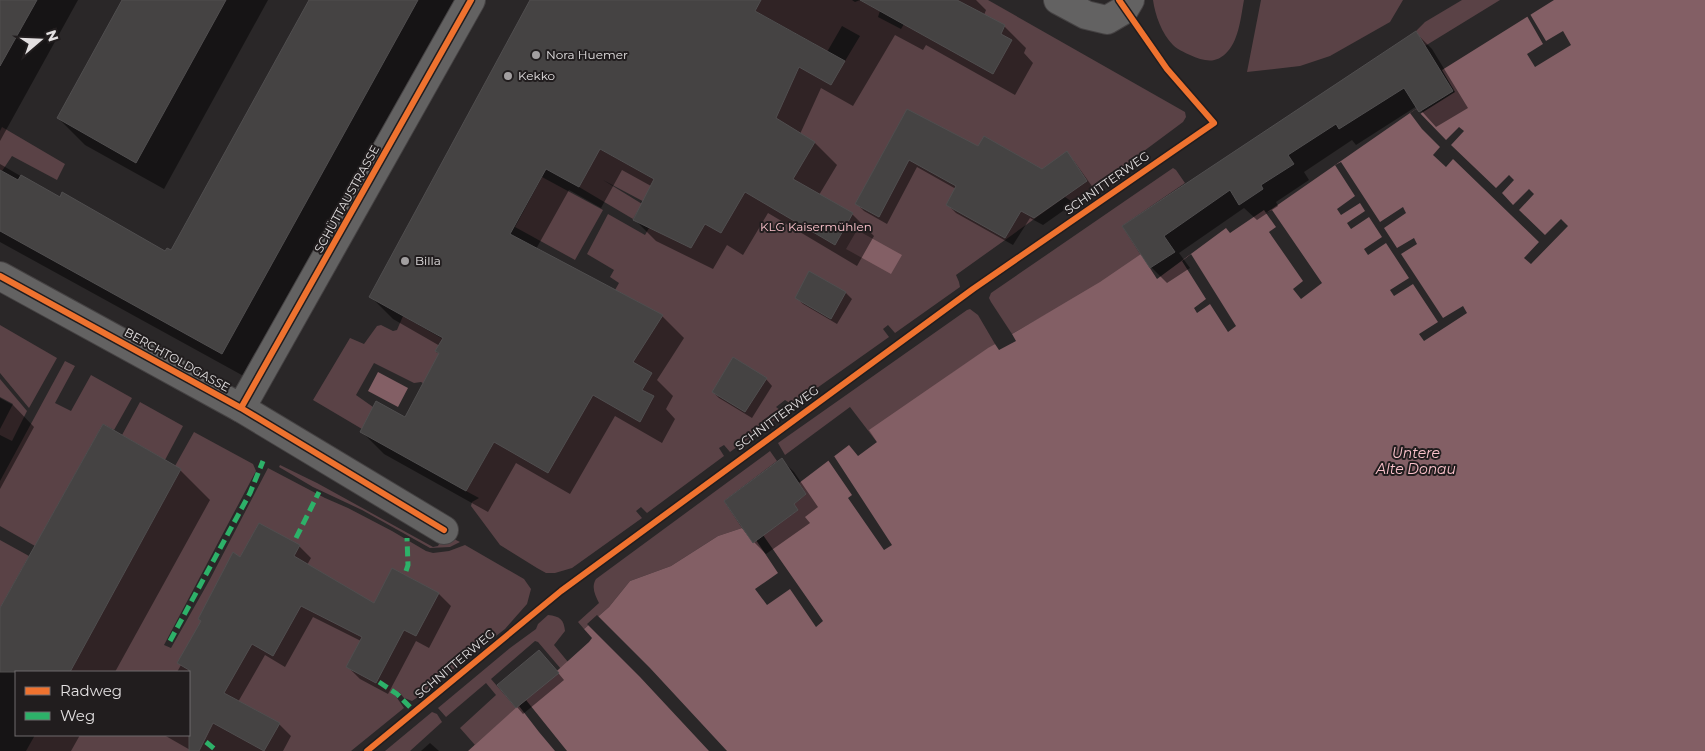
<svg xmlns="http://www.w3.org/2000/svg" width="1705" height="751" font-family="Montserrat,sans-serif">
<rect width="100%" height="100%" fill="#2a2728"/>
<path fill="#5a4246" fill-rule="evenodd" d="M761,0H852L855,2L860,0L880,11L878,17L901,29L904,24L936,42L958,0H988L1185,112L1186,117L1183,122L1082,197L1071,201L1065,197L956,275L959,282L960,287L895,333L888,325L883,329L889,337L793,405L785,400L776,407L784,413L730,452L724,445L719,448L724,456L647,513L641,507L636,511L642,518L572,568L555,573H546L537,568L500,545L471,506L472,502L479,498L466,491L504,425L615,290L619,283L610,277L614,270L587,254L608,214L645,235L649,228L642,224L650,205L603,180L647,207L642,215L637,212L633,219L579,187L587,171L559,127L693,200L778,112L807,50L815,44L755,11ZM842,26L860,36L845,61L827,52Z
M1153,0H1244C1241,16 1239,39 1228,51C1216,65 1204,61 1190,55C1184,52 1178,50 1173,45C1162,34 1155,15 1153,0Z
M1261,0H1403L1390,22L1330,56L1300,66L1247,72Z
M1462,0H1500L1425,46L1416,31L1425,22Z
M2,127L65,164L57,180L12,156L2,171L0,170V131Z
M1173,168L1176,170L1185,183L1122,226L1157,280L1073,299L1012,334L991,302L989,298L991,293Z
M542,177L603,210L575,260L515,227Z
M970,309L978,315L995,344L951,374L886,454L850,407L785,455L778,443L967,310Z
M403,316L443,339L436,352L484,380L452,401L421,382L414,383L374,363L356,395L373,407L362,429L313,400L350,338L364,344L377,326L381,325L393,331L397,330Z
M0,325L57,358L29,408L0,373Z
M65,361L75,366L55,403L71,411L91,375L132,398L114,430L103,424L35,546L0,526V481Z
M0,379L27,411L12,441L0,435V429L13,404L0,397Z
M140,402L183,426L165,460L122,435Z
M194,432L253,464L256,471L164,645L171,648L209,581L268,468L325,498L348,508L392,531L426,551L433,553L449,551L465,545L524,579L531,589L527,604L505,629L415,699L412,701L404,698L399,692L395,695L404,708L351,751H26L35,735H189V672H70L181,469L175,466Z
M770,451L777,461L724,501L742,528L718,536L671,566L630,581L609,607L584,629L578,622L599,603C595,595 591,587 596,579Z
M280,465L317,483L433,547L438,546L440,542L450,537L460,542L450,547L430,548L362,510L313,487L279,467Z
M0,540L29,556L0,608Z
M548,615C560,616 564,620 565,631L554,645L568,662L561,669L538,642L535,641L491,679L516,708L519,706L468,751L475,745L460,728L496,695L486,683L446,717L438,708L510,648L536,629L538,624Z
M432,712L437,714L442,722L410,751H385Z"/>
<path fill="#835f65" d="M1554,0H1705V751H468L589,642L592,638L584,629L609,607L630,581L671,566L718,536L742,528L753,542L798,510L794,504L806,494L799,483L849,445L858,456L877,442L869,430L988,348L995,344L999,350L1016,341L1012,334L1100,282L1141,254L1157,279L1226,228L1230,233L1264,210L1266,213L1410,113L1416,109L1420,114L1455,92L1442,70Z
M857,230L902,255L891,274L846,249Z
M378,372L408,388L398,407L368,391Z"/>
<path fill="#2a2728" d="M1530,14L1546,41L1563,31L1571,45L1535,67L1527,54L1543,44L1527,16Z
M1416,109L1446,140L1459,127L1464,131L1451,145L1496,188L1509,175L1514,180L1502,193L1513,205L1529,189L1534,194L1519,210L1545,235L1561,219L1568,226L1531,264L1524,258L1539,242L1453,159L1446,167L1433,155L1440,147L1422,129L1410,113Z
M1341,162L1380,222L1403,207L1406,213L1384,228L1397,248L1414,238L1417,244L1401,254L1443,318L1463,306L1467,313L1424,341L1419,334L1438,322L1413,284L1394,296L1390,290L1409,278L1386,243L1368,255L1364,249L1382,237L1369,217L1351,229L1347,223L1365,211L1360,203L1341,215L1337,209L1355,196L1335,165Z
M1272,210L1322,283L1301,299L1293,289L1303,281L1269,232L1276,227L1266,213Z
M1191,254L1236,326L1228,332L1210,304L1197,313L1194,308L1206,299L1182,261Z
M834,456L892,545L884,550L848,498L852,495L828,460Z
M763,535L823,621L816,627L790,589L767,605L755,589L778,573L756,540Z
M597,615L650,668L727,751H709L640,677L587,624Z
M526,700L567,751H555L539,732L519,706Z"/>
<path fill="#0007" d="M0,0H78L0,141Z
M123,0H268L164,189L85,145L58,118Z
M311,0H458L249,379L0,242V164L60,199L166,252H172Z
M531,0H976L986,10L984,15L1004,26L1026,48L1024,53L1033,63L1015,95L926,45L923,50L895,35L853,106L821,88L800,134L815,143L837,165L819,195L852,214L874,236L857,266L768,213L743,255L727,245L713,269L656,241L634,219L651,186L622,170L601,208L569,190L536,249L662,316L684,338L657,380L673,396L666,409L675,419L662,443L615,416L570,494L516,463L488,512L384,454L362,432L405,419L440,354L437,351L440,346L393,319L371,297Z
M1416,33L1432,49L1468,108L1436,127L1417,106L1356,145L1352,140L1304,172L1309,180L1276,202L1278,206L1257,220L1244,208L1179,253L1190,268L1167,283L1151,267L1124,226Z
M907,111L979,148L1042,170L1066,153L1074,161L1094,189L1043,225L1030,218L1013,245L956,213L948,205L956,189L917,167L887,224L864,211L856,203Z
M846,293L852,299L837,324L803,304L797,298Z
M766,379L772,386L752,418L719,398L713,392Z
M0,398L13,405L34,427L0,489Z
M781,459L794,472L818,507L805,517L810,523L766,554L754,542Z
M180,470L210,500L115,672H16V735H80L71,751H0V612Z
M299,546L311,558L307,565L374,605L393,569L439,594L451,606L429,648L416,641L388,694L360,679L348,667L361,641L313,617L285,667L265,655L238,702L279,724L291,736L283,751H192L164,735H189V672H177L181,665L178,663L241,558Z
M545,657L564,680L523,714L517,707Z
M430,743L439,751H421Z"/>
<path fill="#454343" stroke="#504e4f" d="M0,0H37L0,66Z
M122,0H226L136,163L57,118Z
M309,0H418L222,354L0,231V170L18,180L21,175L60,197L62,192L165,251L167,248L171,250Z
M530,0H761L755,11L845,61L831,85L799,67L776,118L815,142L793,179L853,213L835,245L745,192L721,233L705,224L691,248L633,220L654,179L600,149L579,187L546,169L510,234L663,315L633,362L652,373L642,390L654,396L640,422L593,395L548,473L494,442L466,491L360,432L376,401L405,417L439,353L435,351L443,338L369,297Z
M860,0H957L1005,25L1001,34L1012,40L993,74Z
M1416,31L1453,91L1419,112L1404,88L1339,129L1336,124L1288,155L1294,164L1261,185L1263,189L1239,205L1230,190L1164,236L1175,252L1150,268L1122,226Z
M907,109L978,146L984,136L1042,169L1067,151L1087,181L1034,218L1021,211L1005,238L946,205L956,186L909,160L879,217L855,204Z
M809,271L846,292L831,319L795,298Z
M733,357L767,378L745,412L712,392Z
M103,424L181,469L70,672H0V608Z
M782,458L806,494L794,504L798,510L753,543L724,501Z
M259,523L300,545L294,556L374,603L392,568L439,593L416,636L404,630L376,683L346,667L362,637L301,606L273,656L252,644L224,693L280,723L264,751L213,723L199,751H189V670L177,663L201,621L198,619L233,552L240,557Z
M539,650L559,673L516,708L497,685Z"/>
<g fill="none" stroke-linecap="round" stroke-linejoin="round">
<defs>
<path id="street" d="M1058,0L1086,15L1107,20L1124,10L1130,0
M241,408L444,530"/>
<path id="secondary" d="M0,276L241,408L471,0"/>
</defs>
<use href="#street" stroke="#454243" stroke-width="30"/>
<use href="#secondary" stroke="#454243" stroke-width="30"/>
<use href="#street" stroke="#636262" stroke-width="28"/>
<use href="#secondary" stroke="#636262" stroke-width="28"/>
<path stroke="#2db169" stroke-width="5" stroke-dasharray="10 5" stroke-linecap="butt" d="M296,538L319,492
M406,571L408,565L407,538
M170,641L250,493L263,461
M379,682L397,694L415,712
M206,742L217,751"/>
<defs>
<path id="cycleway" d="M0,276L241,408L444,530
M241,408L471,0
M367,751L561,591L973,289L1214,123L1167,69L1119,0"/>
</defs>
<use href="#cycleway" stroke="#211d1e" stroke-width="9"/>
<use href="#cycleway" stroke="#ef722f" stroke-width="6"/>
</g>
<g fill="#a29fa0" stroke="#211d1e" stroke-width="2">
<circle cx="536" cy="55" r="5"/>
<circle cx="508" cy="76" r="5"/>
<circle cx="405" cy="261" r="5"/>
</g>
<g text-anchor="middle" stroke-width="4" stroke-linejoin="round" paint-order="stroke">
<g font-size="12" fill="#e3e0e1" stroke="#211d1e" text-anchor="start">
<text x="546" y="59">Nora Huemer</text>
<text x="518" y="80">Kekko</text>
<text x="415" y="265">Billa</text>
</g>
<g font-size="12" fill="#e3e0e1" stroke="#211d1e">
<text transform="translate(1107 183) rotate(-35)" y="4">SCHNITTERWEG</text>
<text transform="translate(347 199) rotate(-61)" y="4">SCHÜTTAUSTRASSE</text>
<text transform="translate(177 360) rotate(29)" y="4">BERCHTOLDGASSE</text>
<text transform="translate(777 418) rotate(-36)" y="4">SCHNITTERWEG</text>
<text transform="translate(455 664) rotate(-40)" y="4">SCHNITTERWEG</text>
</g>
<g font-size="12" fill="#fcc3cc" stroke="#211d1e">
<text x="816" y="231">KLG Kaisermühlen</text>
</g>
<g font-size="14" font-style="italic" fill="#fcc3cc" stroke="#211d1e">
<text x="1416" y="458">Untere<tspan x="1416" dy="16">Alte Donau</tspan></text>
</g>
</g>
<rect x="15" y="671" width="175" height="65" fill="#211d1e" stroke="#6f6b6c"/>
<rect x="25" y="687" width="25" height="8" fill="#ef722f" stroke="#6f6b6c"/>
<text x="60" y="696" font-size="15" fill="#e3e0e1">Radweg</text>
<rect x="25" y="712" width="25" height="8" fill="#2db169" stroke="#6f6b6c"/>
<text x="60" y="721" font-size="15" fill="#e3e0e1">Weg</text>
<g transform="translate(40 40) rotate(71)" stroke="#211d1e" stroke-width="4" paint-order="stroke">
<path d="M0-4L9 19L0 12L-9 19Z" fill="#e3e0e1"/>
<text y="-8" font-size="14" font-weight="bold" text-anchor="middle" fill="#e3e0e1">N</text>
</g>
</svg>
